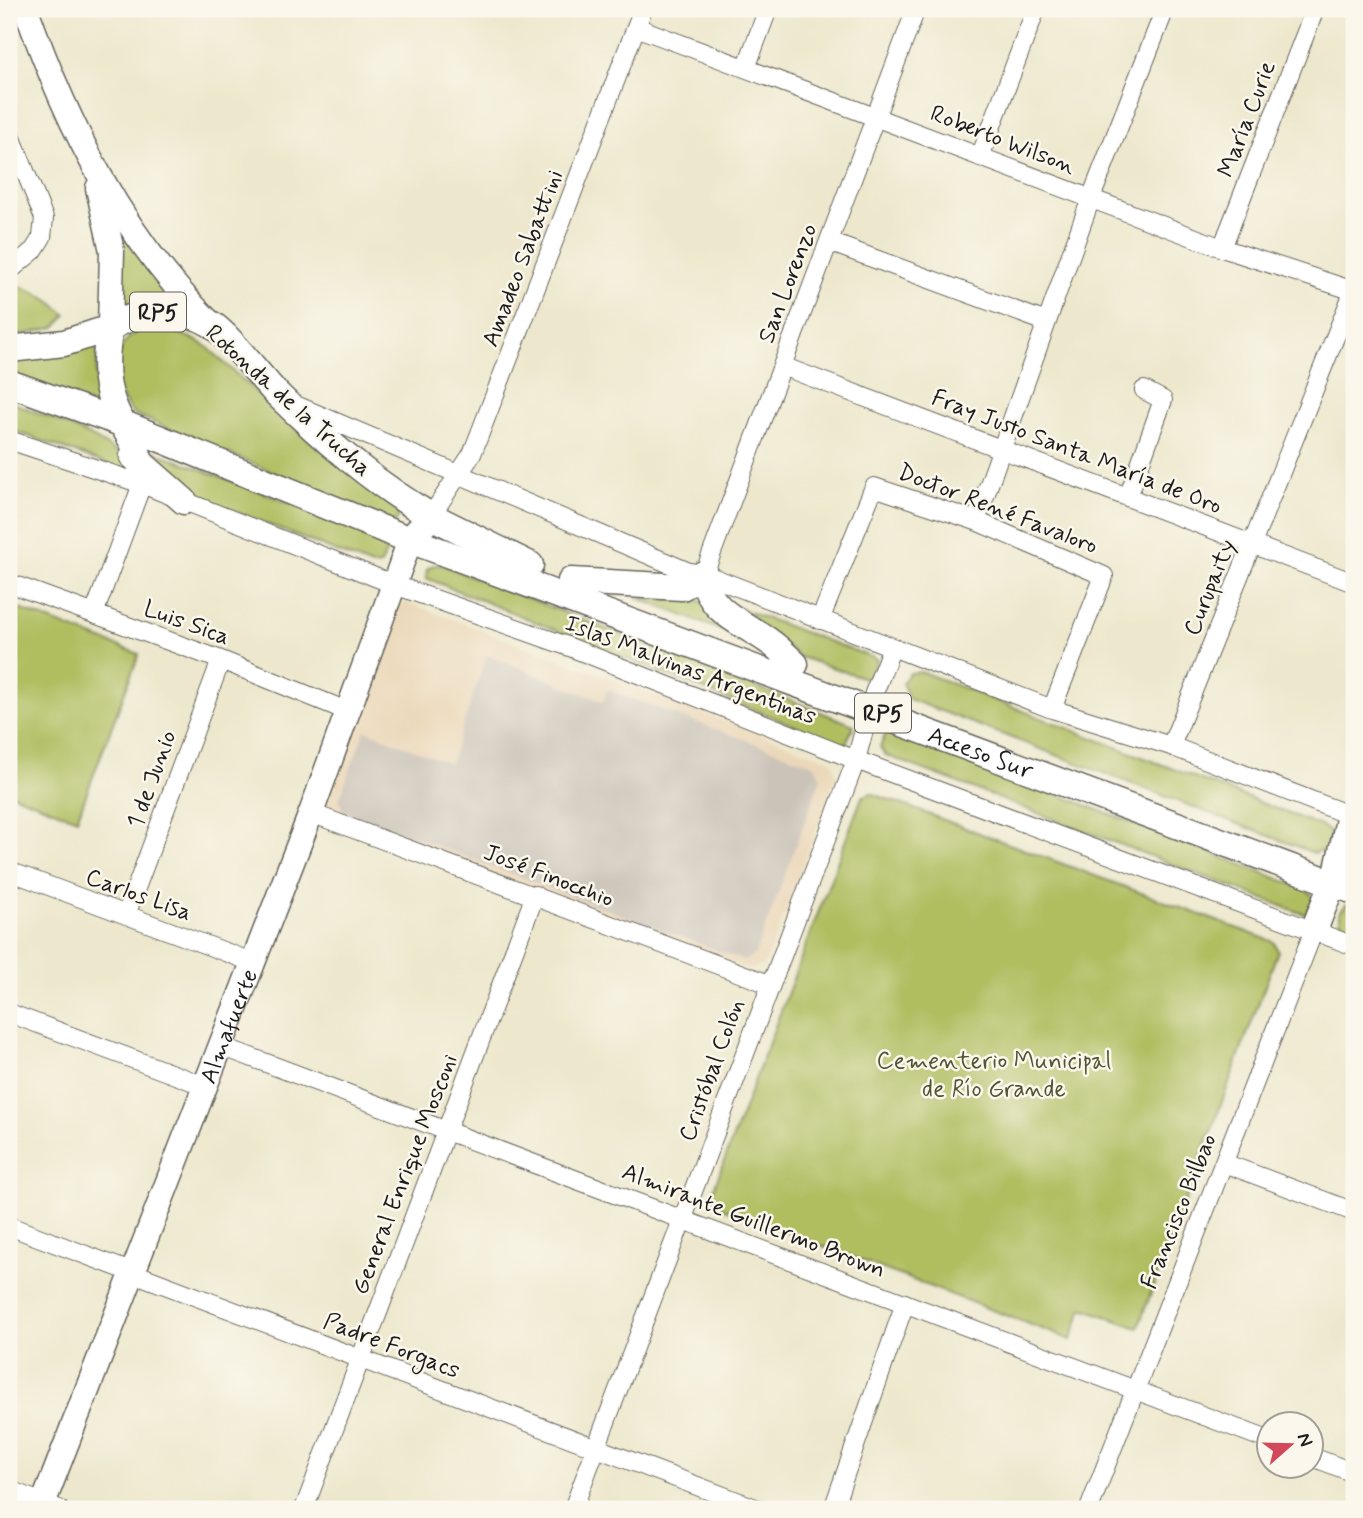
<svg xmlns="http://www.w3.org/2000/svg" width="1363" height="1518" font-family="Mynerve,sans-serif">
<rect width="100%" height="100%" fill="#fbf7ec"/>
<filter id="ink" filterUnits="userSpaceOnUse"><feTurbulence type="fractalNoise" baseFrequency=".0143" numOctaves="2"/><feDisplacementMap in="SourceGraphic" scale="14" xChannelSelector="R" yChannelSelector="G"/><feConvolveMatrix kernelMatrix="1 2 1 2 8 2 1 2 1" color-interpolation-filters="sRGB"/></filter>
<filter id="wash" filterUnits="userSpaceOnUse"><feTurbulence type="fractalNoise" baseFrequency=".00686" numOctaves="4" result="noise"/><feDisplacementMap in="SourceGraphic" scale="28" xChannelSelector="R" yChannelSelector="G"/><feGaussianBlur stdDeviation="1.57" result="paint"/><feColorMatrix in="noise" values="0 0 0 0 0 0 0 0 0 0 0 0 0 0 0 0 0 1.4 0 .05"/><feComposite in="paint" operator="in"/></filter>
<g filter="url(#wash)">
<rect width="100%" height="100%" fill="#ede8cd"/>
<path fill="#ebd8ba" d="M406,602L832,761L837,776L765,964L750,969L333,816L325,809L397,607Z"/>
<path fill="#cbc3b8" d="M487,655L603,702L607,690L815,765L821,778L755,954L745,961L343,811L339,800L365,730L450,764Z"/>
<path fill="#b0be60" stroke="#666d3e" stroke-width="2" d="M118,228L177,307L139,303L117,308Z
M9,283C32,289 49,298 66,315L56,327L9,338Z
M149,328C170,328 186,335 205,345L305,437L399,511L398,519L394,523L132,413C109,384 106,339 149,328Z
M99,339L96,375L97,407L9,374V359Z
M9,401C41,415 124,443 137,475L9,429Z
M145,448L390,541L381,565L372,566L209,501L183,485Z
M434,565H442L854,725L845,746L426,578L427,569Z
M637,598L702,601L726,632Z
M9,605L139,654L77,819L9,793Z
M738,608L877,659L871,680L800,657Z
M922,672L1321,826L1331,833L1334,847L1314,853L909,699L902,683L910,673Z
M895,732L1305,889L1314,897L1306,914L1298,912L885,755L880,747L886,733Z
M871,793L1274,942L1278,951L1138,1328L1083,1308L1071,1340L717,1206L712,1193L862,797Z
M1347,904H1354V932L1340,921V912Z"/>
</g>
<g filter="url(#ink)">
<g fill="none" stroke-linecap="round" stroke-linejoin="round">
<defs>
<path id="street" d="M636,27L1222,248L1354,291
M746,68L768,9
M9,131L44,218L42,237L34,250L9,271
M980,157L1036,9
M829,242L1046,322
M1222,248L1315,9
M782,366L1354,583
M298,406L689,572L704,574L1052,709L1171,746L1354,817
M9,440L142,484L395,585L567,646L856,760L1354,946
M1128,497L1163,400L1144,390
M431,516L472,454L643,9
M976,521L1091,198L1165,9
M704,574L916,9
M9,583L221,660L347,711
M94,614L142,484
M820,620L874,487L976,521L1104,576L1052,709
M1171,746L1354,290
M311,813L769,984
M9,871L252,962
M126,915L221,660
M9,1013L205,1086
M221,1046L1268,1440
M1224,1163L1354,1212
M9,1226L758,1509
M1310,1456L1354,1473
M9,1490L59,1509
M304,1509L535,895
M573,1509L856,760L874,693L892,647
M833,1509L905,1303
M1089,1509L1314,930"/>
<g id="secondary">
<path d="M26,9C67,124 122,237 211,324"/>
<path d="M98,188L112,251L110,328"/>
<path id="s1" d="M41,1509L311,813L410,540"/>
</g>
<g id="primary">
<path d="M9,349L64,343L110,328"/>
<path d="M9,383L124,424L410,540L431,516C376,485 323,439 277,394C259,376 231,337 211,324C180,305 140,309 110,328C105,353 103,379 113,404C126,438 142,443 142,484"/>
<path d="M133,456L184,501"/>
<path d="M431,516L530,565"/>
<path id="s2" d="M410,540L1354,891"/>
<path d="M704,574C707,613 743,622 770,642C779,648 787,657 795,664"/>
<path d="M571,581L682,587L704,574"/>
<path d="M1314,930L1338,869L1350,815"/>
</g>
</defs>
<use href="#street" stroke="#65635a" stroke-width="20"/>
<use href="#secondary" stroke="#65635a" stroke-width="27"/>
<use href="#primary" stroke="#65635a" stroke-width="29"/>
<use href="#street" stroke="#fff" stroke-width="18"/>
<use href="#secondary" stroke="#fff" stroke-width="24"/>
<use href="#primary" stroke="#fff" stroke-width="26"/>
</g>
</g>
<g text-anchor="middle" stroke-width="5" stroke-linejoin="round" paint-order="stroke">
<g fill="#fbf7ec" stroke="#5f5e5a" stroke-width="2">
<rect x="130" y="292.5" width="56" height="39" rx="5"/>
<rect x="855" y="693.5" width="56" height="39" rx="5"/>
</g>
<g font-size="23" font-weight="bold" fill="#1c1c1c">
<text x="158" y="320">RP5</text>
<text x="883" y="721">RP5</text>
</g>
<g font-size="24" fill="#1c1c1c" stroke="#fbf7ec">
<text transform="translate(1246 119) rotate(-69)" y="8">María Curie</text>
<text transform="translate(1003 139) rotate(21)" y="8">Roberto Wilson</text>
<text transform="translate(522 258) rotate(-69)" y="8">Amadeo Sabattini</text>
<text transform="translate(787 283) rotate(-69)" y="8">San Lorenzo</text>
<text transform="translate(289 400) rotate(42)" y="8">Rotonda de la Trucha</text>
<text transform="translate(1077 451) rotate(21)" y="8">Fray Justo Santa María de Oro</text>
<text transform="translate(998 508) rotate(21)" y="8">Doctor René Favaloro</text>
<text transform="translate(1209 587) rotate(-68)" y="8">Curupaity</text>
<text transform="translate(187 622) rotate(20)" y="8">Luis Sica</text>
<text transform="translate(691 669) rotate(21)" y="8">Islas Malvinas Argentinas</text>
<text dy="8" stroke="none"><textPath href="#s2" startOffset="609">Acceso Sur</textPath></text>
<text transform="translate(151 779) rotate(-70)" y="8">1 de Junio</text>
<text transform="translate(549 875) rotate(21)" y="8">José Finocchio</text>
<text transform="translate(139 894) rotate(20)" y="8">Carlos Lisa</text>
<text dy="8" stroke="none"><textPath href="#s1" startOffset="518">Almafuerte</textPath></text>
<text transform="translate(711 1070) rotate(-70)" y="8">Cristóbal Colón</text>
<text transform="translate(404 1174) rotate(-69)" y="8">General Enrique Mosconi</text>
<text transform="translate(1178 1211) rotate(-68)" y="8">Francisco Bilbao</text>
<text transform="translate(754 1220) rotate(21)" y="8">Almirante Guillermo Brown</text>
<text transform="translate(392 1345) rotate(21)" y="8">Padre Forgacs</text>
</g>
<g font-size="24" fill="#505534" stroke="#fbf7ec">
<text x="994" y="1068">Cementerio Municipal<tspan x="994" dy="28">de Río Grande</tspan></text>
</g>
</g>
<rect width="1363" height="1518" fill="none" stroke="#fbf7ec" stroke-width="35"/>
<g transform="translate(1290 1445) rotate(70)"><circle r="33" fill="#fbf7ec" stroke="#a29f99" stroke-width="2"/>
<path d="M0-5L12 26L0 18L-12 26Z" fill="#d1495b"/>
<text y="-10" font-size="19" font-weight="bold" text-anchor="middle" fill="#1c1c1c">N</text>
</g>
</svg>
